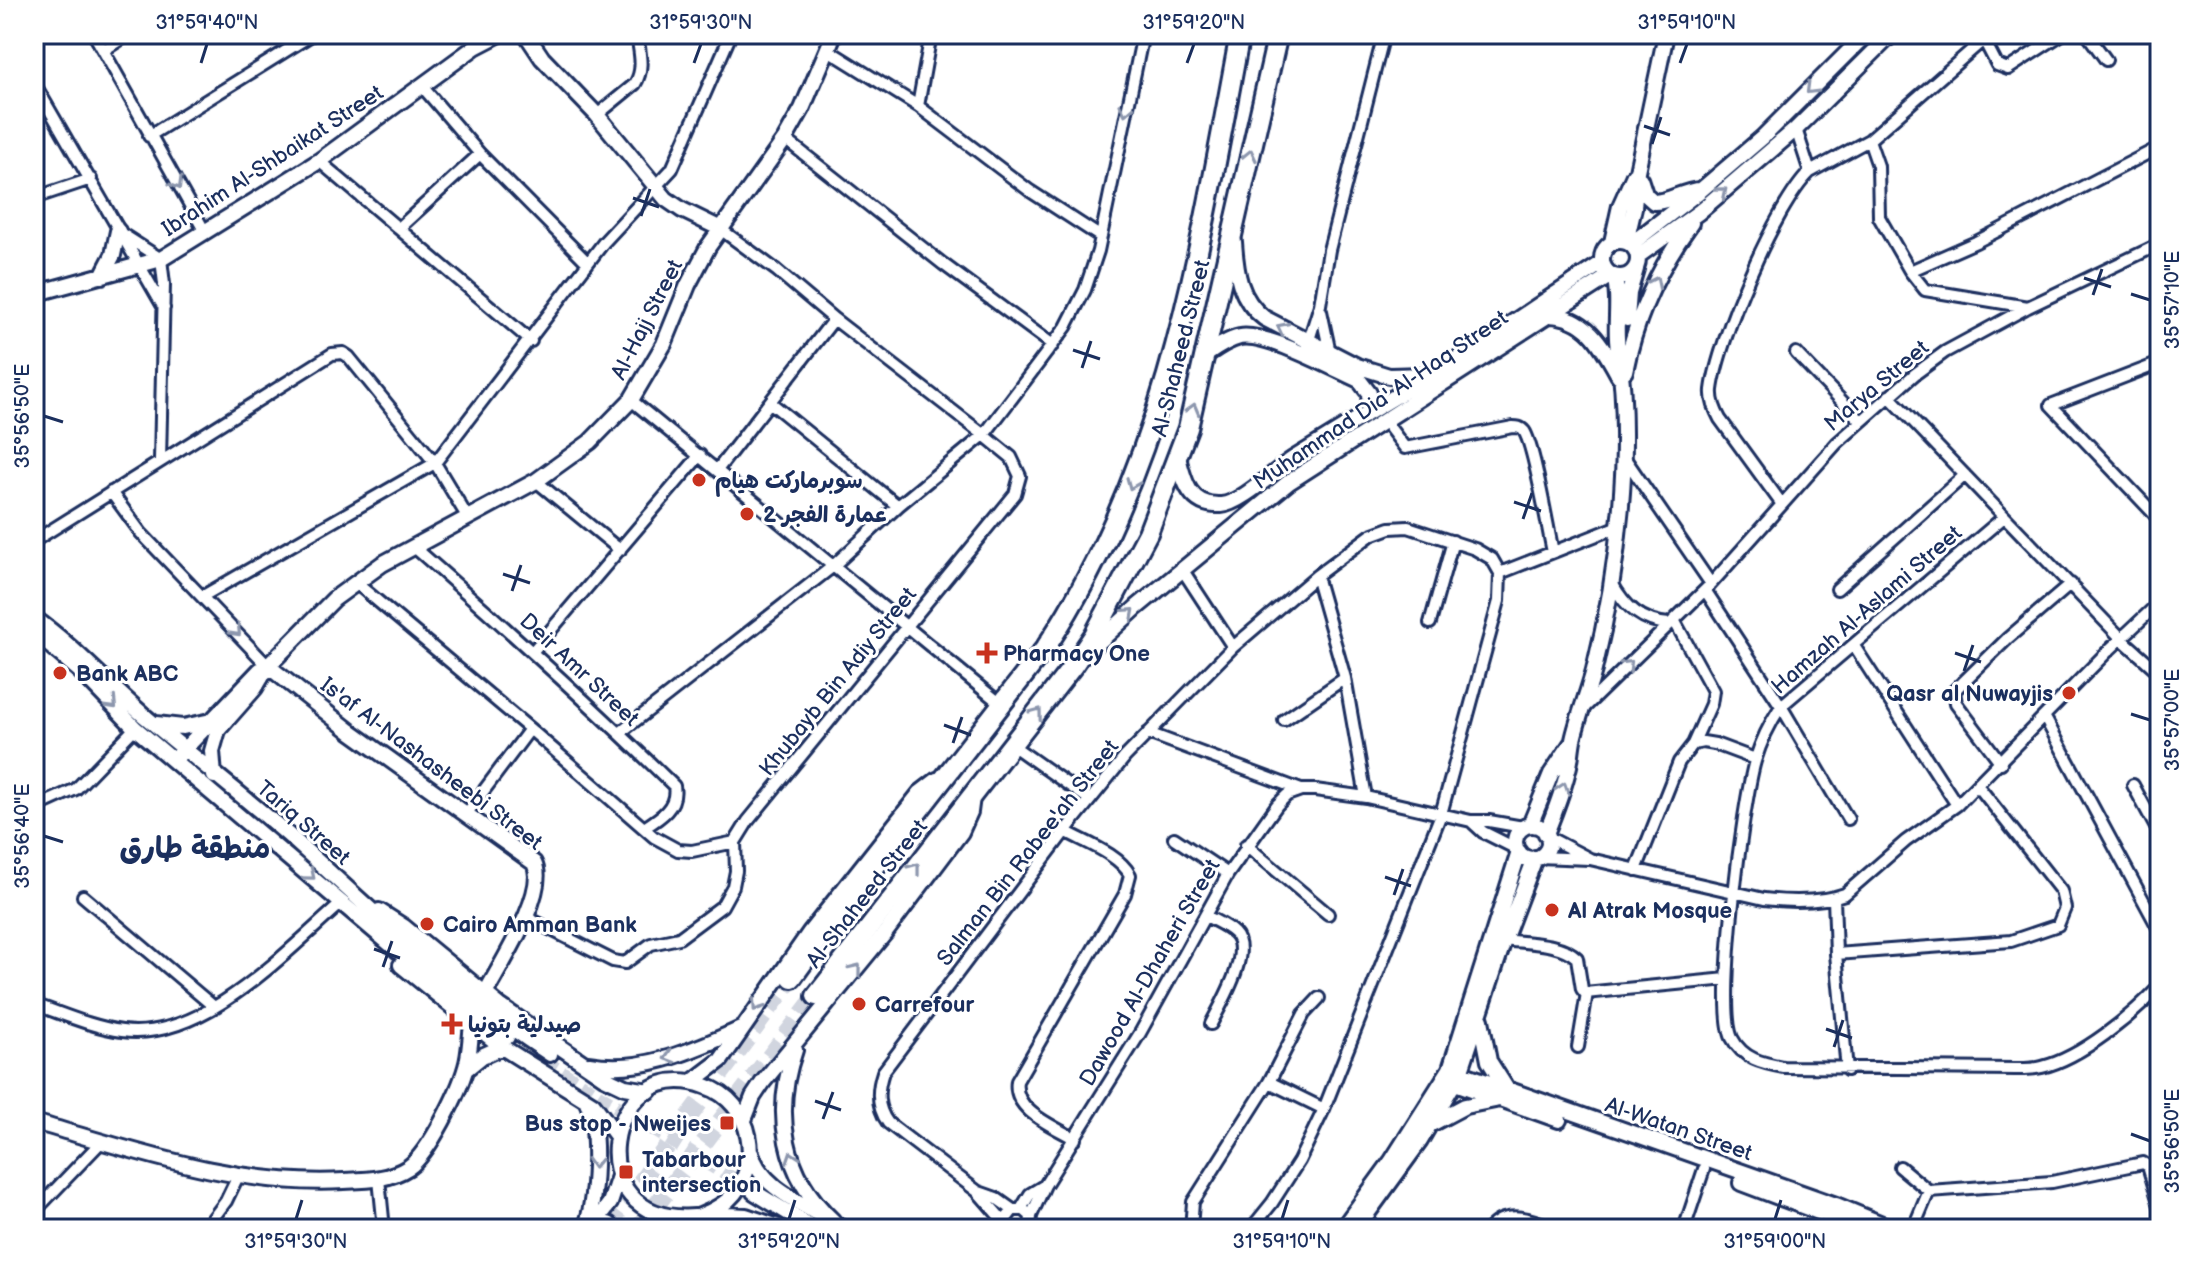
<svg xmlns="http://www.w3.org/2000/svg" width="2194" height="1263" font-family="'Balsamiq Sans','Playpen Sans Arabic',sans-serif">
<rect width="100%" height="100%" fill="#fff"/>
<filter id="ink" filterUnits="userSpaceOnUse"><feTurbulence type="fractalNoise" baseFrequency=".0125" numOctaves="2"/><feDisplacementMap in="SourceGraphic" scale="16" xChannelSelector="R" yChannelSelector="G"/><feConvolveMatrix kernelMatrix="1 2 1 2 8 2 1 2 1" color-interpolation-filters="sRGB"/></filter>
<g filter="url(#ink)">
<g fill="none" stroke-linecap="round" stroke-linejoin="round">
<path stroke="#d1d5df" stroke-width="14" stroke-dasharray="14 7" stroke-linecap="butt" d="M544,1061L754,1192"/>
<path stroke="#d1d5df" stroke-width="18" stroke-dasharray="18 9" stroke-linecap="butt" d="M608,1226L792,978
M638,1229L816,996"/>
<defs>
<path id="street" d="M94,34L205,232
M2087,34L2106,60
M1984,40L1997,65L2008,69L2062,34
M104,50L129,34
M828,50L918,106L1030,191L1101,237
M34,83L164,308
M421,85L480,154L588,263
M918,106L931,34
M597,115L635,84C645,68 639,51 637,34
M1796,129L1810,172L1869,140L1878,166L1879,217L1910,271L1976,242L2160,147
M149,136L313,34
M785,139L943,264L1053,345
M1869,140L1990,34
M319,161L531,341
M34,198L91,179
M399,228L480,154
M122,234L161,259L164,284L160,460
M1910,271L1925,290L2028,307
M1321,311L1330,353
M1307,346L1320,305L1329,250L1384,34
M1796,353L1860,420
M2160,363L2051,405L2160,520
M1889,396L2123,640L2160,673
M631,400L1002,705
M771,403L898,506
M1384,420L1405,448L1513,427C1517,427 1521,427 1524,431C1534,445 1548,530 1553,552
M1624,457L1711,584
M718,469L834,319
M536,481L620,550
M111,492L141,533L268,666
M1781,503L1720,419C1715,410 1711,401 1712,390C1718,341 1775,205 1810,172
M2004,517L1781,706C1770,723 1761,741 1755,761C1743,802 1716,1006 1732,1038C1743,1059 1762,1063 1783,1067L2017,1069C2025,1069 2034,1069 2042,1067C2081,1058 2133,1015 2160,986
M34,541L332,354L343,353L349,357L435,463L468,518
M413,546C502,624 589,703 674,786C678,807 660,818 644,828
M1182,569L1233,647
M1500,573L1617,527
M1316,576L1345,678L1366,797
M355,582L530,729L654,837L678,850L692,851L735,842L748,821L1015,494L1020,476L1011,457L984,435L834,319L776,270L719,228
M1612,583C1625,607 1642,622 1669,624
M1837,589L1965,475
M1705,590L1781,706L1848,819
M203,596L435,463L604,242L672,169L731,34
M1674,620L1713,691L1711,704L1693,744
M1430,623L1453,541
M1854,646L1957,805
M533,651L700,455
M1583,709L1711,584L1837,443L1915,374L1945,352L2028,307L2160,244
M2045,718L2160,931
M1284,720L1345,678
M621,732L832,567L898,506L984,435L1066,327L1085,290L1098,251L1143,34
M1148,733L1301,790
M1012,745L1090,800
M2001,763L1956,703L1954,691L2008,638L2071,584
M2133,785L2160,835
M34,808L76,789L135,728
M467,813L530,729
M1471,821L1483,832L1517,849
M1065,831C1086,843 1119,854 1130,875L1125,894L1017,1081C1012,1111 1054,1126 1075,1139
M1548,837L1590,859
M1174,838L1228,874
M1246,845L1328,914
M1538,857L1590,859L1764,899C1791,902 1820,903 1845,894L1906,841L1957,805L2109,650L2160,602
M1636,870L1679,762L1693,744L1703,742L1715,744L1755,759
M83,896L213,1006
M1834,898L1836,954L1847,1070
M1206,916C1215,921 1227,926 1234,933C1253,952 1221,1004 1211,1024
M526,917L613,961L625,963L651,944L679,938L722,906L733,886L736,871L735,842
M1504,940C1525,943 1561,942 1577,958L1582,989L1585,993L1727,979
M1836,954L2011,941L2058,925L2065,908L2061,891L1978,786
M34,1004C63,1014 92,1027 122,1031C204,1042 286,951 343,902
M1578,1047L1587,993
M1269,1082L1324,1109
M1900,1167L1929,1191L2052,1182L2143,1163L2148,1166L2160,1206
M379,1179L384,1229
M979,1192L996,1198L1013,1210
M1021,1209L1030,1194L1045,1185
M34,1212L102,1141
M1031,1216L1045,1185L1140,1033L1228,874L1277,805L1287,795L1301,790H1315L1366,797L1471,821H1489L1523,827
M1005,1223L977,1191L888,1123C876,1107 877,1090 883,1072L1065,831L1125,757L1233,647L1316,576L1371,535L1390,528L1408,527L1475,549L1492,559L1500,573L1499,601L1441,814L1324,1109L1299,1161L1272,1203L1251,1229
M1007,1228L1006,1219L1013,1210H1024L1031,1216
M205,1229L226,1201L238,1176
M1030,1229L1031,1216
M1191,1229L1193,1202L1269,1082L1304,1014L1319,998
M1489,1229C1507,1208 1535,1220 1557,1229
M1684,1229L1704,1169
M1828,1229L1834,1211
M1913,1229L1929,1191"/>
<path id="secondary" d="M526,34L542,58L597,115L666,199L682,210L719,228
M1640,179L1645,194L1654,202C1669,202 1683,191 1699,190
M1602 259a18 18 0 1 1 36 0a18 18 0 1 1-36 0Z
M1234,242C1236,272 1239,299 1264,318L1357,366L1389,376L1425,375
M1612,242L1620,206L1634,175
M1626,242L1634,208L1637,171L1666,34
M1631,244L1701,190L1763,137L1866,34
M1638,256L1699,212L1796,129L1892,34
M102,276L113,255L118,231
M34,294L161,259L319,161L475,47L500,34
M1549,315C1587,316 1602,345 1619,376
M1627,319L1629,293L1636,269
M1206,355C1216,348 1227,340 1240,337C1266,332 1332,368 1359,380L1369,393L1370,410
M1625,371C1636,317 1659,267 1691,223
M1178,457C1184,482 1190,507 1221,505C1240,504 1276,470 1293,459C1339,430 1386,402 1433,374C1490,339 1546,300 1602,263
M34,618C76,648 109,686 148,719C196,759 246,798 293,839C376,914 456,992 550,1054
M34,632L81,672L135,728L429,977L507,1037
M1088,652L1137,607L1289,482L1611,275
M268,666L350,731L534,863C549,891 499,967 485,994
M156,724L183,727L211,721
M178,756L260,670
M214,776L212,751L218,730L255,688L268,666L334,599L382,564L536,481L590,442L631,400L664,344L688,285L708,247L785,139L802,109L834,34
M1530,825L1551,774L1571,744
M1515 842a17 17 0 1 1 34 0a17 17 0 1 1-34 0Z
M1546,834C1554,813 1563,792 1568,770C1571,760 1571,750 1573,740C1578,717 1588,693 1594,670C1618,573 1633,448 1618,349C1614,324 1621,301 1614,276
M379,911L404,927L500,1006L604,1077L625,1087L649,1091
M401,965L502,1047L593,1104L616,1135
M1481,1020L1489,1061L1508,1091
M795,1050C773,1113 783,1175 833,1221
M589,1064C643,1074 693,1050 741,1029
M466,1069L482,1056L502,1047
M1450,1069L1836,1205L1894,1229
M1444,1079L1559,1120
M692,1082L721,1060L810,932L920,793L937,780
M744,1120L753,1097L763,1082L885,933L961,832L970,812L972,797
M34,1122C136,1151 236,1187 344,1181C367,1180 389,1180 409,1167C429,1153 459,1092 466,1067C470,1054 470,1039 472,1025
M1433,1123L1465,1106L1495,1100
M751,1153C762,1192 813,1207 843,1229
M1741,1183L1864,1229
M754,1192L815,1229
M710,1214L746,1216L784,1229
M585,1229C596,1202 600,1129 587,1102
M590,1229L610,1203L619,1176
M668,1229C688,1219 711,1215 728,1200C765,1166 753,1102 705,1086C604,1050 573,1227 695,1217
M1342,1229L1391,1162L1450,1069L1519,852
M1356,1229L1420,1141L1460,1073L1504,940L1535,858"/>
<path id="highway" d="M792,978L836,917L1046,647C1168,462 1200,247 1240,34
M816,996L1073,666L1094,635L1148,533L1188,428L1278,34
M606,1229L608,1226"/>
</defs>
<use href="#street" stroke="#1b2f5e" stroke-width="16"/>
<use href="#secondary" stroke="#1b2f5e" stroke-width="20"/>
<use href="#highway" stroke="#1b2f5e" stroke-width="24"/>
<use href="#street" stroke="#fff" stroke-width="10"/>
<use href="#secondary" stroke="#fff" stroke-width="14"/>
<use href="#highway" stroke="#fff" stroke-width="18"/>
</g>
<defs><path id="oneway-chevron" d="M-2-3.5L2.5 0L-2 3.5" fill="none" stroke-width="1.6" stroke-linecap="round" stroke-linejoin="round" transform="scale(2)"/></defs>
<g stroke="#8d97ae">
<use href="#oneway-chevron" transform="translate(1811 89) rotate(135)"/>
<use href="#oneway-chevron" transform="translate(1126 110) rotate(102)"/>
<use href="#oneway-chevron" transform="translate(1250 155) rotate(-77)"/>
<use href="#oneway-chevron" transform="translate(177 184) rotate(60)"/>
<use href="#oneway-chevron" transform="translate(1722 192) rotate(-40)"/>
<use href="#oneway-chevron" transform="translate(1655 282) rotate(-64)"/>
<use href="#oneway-chevron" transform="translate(1282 328) rotate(-153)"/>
<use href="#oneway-chevron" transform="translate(1193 409) rotate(-75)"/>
<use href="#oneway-chevron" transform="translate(1132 484) rotate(112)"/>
<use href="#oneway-chevron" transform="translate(1130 613) rotate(-42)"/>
<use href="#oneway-chevron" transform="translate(236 631) rotate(47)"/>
<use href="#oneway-chevron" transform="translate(1628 665) rotate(-45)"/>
<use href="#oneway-chevron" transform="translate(112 704) rotate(46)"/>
<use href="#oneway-chevron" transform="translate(1037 713) rotate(-53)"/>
<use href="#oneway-chevron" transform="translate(1563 788) rotate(-71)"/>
<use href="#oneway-chevron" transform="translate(915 868) rotate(-52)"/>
<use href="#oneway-chevron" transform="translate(310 875) rotate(40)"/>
<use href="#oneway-chevron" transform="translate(856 969) rotate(-51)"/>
<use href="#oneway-chevron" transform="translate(757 1006) rotate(124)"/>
<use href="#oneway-chevron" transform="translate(669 1057) rotate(163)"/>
<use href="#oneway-chevron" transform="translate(792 1157) rotate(-109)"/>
<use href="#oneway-chevron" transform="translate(594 1163) rotate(92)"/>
</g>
</g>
<path fill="none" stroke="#1b2f5e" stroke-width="3" d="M201,63L207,44M694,63L701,44M1187,63L1194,44M1680,63L1687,44M1644,126L1670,135M1652,144L1661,117M633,198L659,207M641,216L650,189M2084,278L2111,287M2131,294L2150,300M2093,295L2102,269M1073,350L1100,359M1082,368L1091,341M44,416L63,422M1514,502L1541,511M1523,519L1532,493M503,574L530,583M512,591L521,565M1955,653L1981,662M1964,671L1973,645M2131,714L2150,720M944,725L971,735M953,743L962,717M44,836L63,842M1385,877L1411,886M1394,895L1403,869M374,949L400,958M383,967L392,941M1826,1029L1852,1038M1834,1047L1843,1020M815,1101L841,1110M823,1119L833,1092M2131,1134L2150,1141M296,1219L302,1200M789,1219L795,1200M1282,1219L1288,1200M1775,1219L1781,1200"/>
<g fill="#c8321e" stroke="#fff" stroke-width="3">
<circle cx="699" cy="480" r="8"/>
<circle cx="747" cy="514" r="8"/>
<path d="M983 641h8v8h8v8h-8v8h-8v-8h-8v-8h8z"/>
<circle cx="60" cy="673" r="8"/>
<circle cx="2069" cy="693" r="8"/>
<circle cx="1552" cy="910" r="8"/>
<circle cx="427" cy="924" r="8"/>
<circle cx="859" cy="1004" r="8"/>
<path d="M448 1012h8v8h8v8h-8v8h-8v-8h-8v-8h8z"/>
<rect x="719" y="1115" width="16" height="16" rx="4"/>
<rect x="618" y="1164" width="16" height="16" rx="4"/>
</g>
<g text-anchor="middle" stroke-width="6" stroke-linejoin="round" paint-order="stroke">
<g font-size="22" fill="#1b2f5e" stroke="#fff">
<text transform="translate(272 160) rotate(-33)" y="8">Ibrahim Al-Shbaikat Street</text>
<text transform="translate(646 319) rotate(-63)" y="8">Al-Hajj Street</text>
<text transform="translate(1180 348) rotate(-76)" y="8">Al-Shaheed Street</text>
<text transform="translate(1876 385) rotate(-40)" y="8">Marya Street</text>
<text transform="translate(1380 399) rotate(-34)" y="8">Muhammad Dia' Al-Haq Street</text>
<text transform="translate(1866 609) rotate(-41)" y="8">Hamzah Al-Aslami Street</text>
<text transform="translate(580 669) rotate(43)" y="8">Deir Amr Street</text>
<text transform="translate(837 681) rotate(-51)" y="8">Khubayb Bin Adiy Street</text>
<text transform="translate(432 763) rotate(37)" y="8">Is'af Al-Nashasheebi Street</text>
<text transform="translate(304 822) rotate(41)" y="8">Tariq Street</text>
<text transform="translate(1027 852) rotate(-52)" y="8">Salman Bin Rabee'ah Street</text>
<text transform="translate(866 893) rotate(-52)" y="8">Al-Shaheed Street</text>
<text transform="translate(1149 972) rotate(-60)" y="8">Dawood Al-Dhaheri Street</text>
<text transform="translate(1679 1128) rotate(19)" y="8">Al-Watan Street</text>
</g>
<g font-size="22" font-weight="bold" fill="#1b2f5e" stroke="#fff" text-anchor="start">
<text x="715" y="488">سوبرماركت هيام</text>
<text x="763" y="522">عمارة الفجر 2</text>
<text x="1003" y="661">Pharmacy One</text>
<text x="76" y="681">Bank ABC</text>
<text x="2053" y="701" text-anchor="end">Qasr al Nuwayjis</text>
<text x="1568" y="918">Al Atrak Mosque</text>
<text x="443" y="932">Cairo Amman Bank</text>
<text x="875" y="1012">Carrefour</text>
<text x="468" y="1032">صيدلية بتونيا</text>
<text x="711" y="1131" text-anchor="end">Bus stop - Nweijes</text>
<text x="642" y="1167">Tabarbour<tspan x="642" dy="25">intersection</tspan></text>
</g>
<g font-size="30" font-weight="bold" fill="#1b2f5e" stroke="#fff">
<text x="195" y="858">منطقة طارق</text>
</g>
</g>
<rect width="2194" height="1263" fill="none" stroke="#fff" stroke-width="88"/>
<rect x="44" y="44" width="2106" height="1175" fill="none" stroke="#1b2f5e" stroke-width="3"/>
<g font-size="20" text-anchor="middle" fill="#1b2f5e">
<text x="207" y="29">31°59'40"N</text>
<text x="701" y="29">31°59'30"N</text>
<text x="1194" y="29">31°59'20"N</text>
<text x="1687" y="29">31°59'10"N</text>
<text transform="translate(2172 300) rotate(-90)" y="7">35°57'10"E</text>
<text transform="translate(22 416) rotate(-90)" y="7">35°56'50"E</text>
<text transform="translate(2172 720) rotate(-90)" y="7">35°57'00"E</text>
<text transform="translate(22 836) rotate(-90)" y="7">35°56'40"E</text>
<text transform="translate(2172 1141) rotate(-90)" y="7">35°56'50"E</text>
<text x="296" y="1248">31°59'30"N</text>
<text x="789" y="1248">31°59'20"N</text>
<text x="1282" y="1248">31°59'10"N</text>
<text x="1775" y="1248">31°59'00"N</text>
</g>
</svg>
